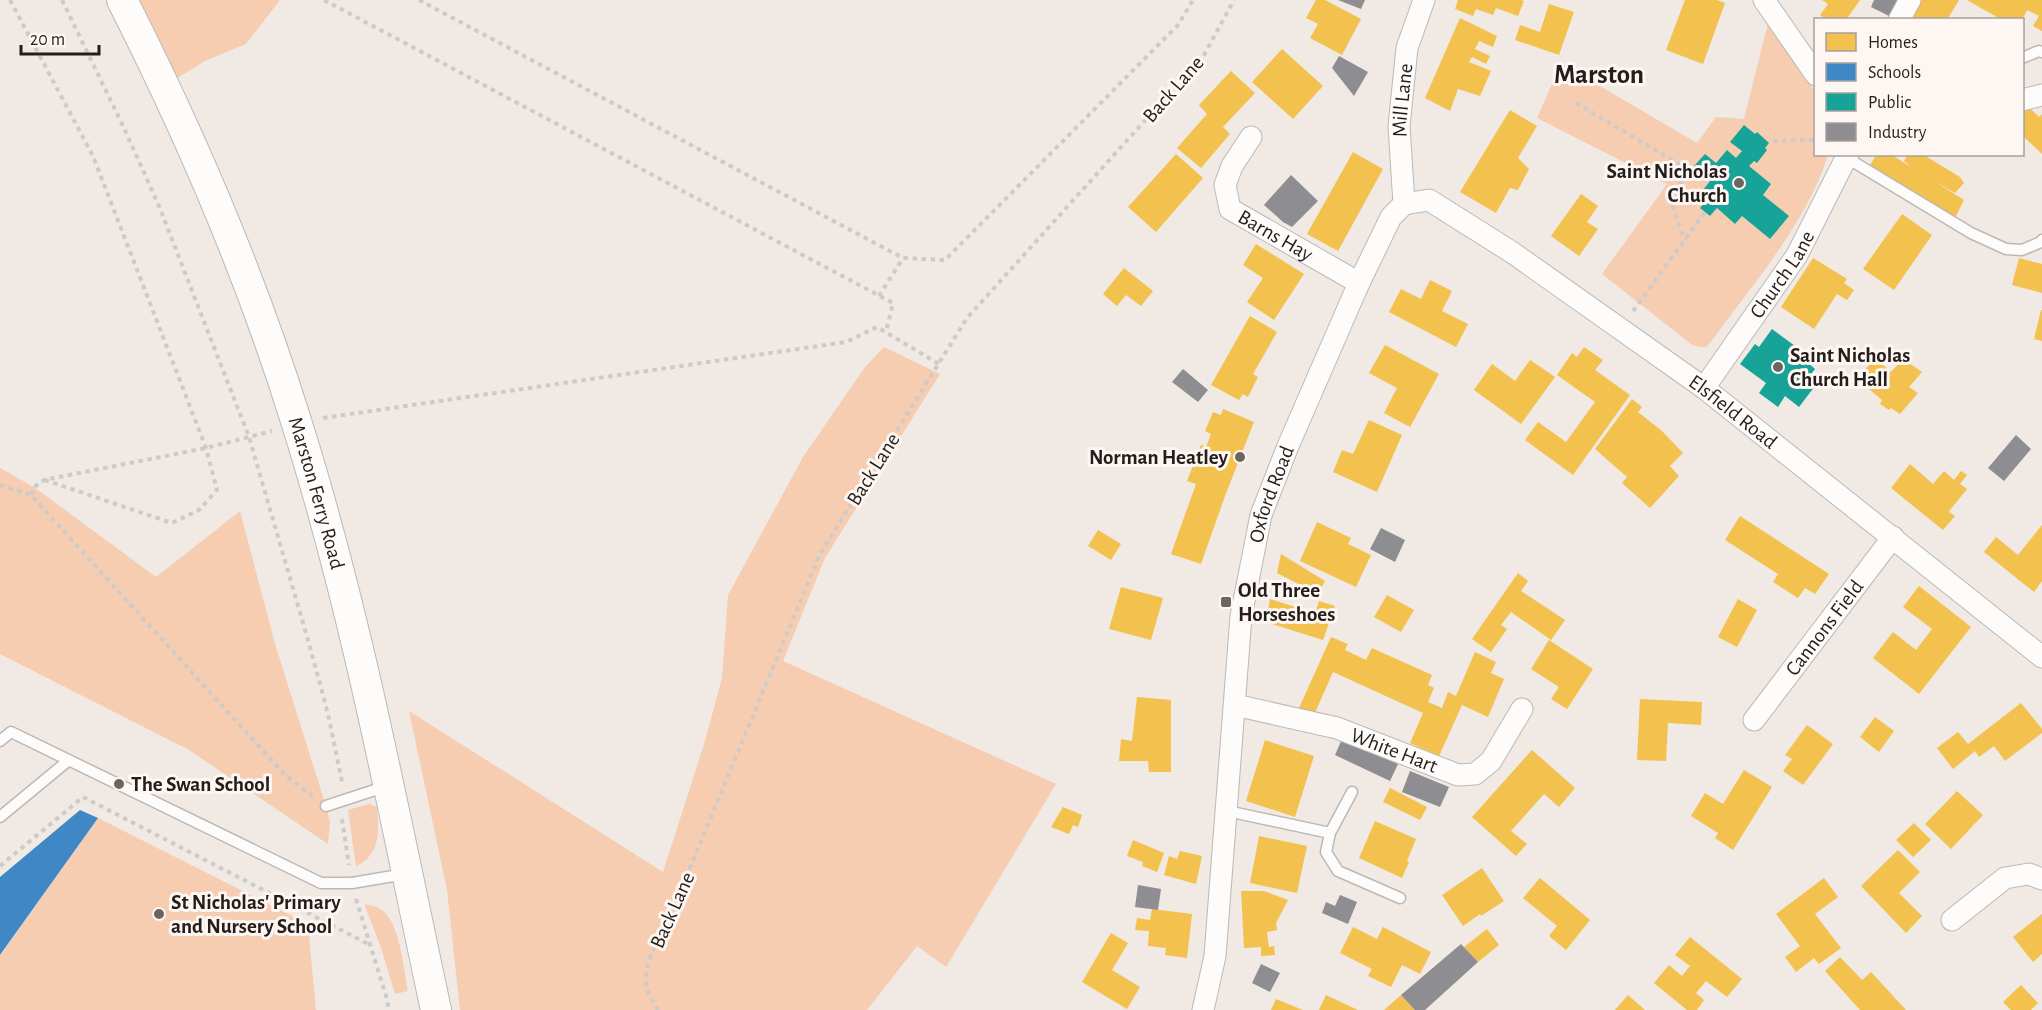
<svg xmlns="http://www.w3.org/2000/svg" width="2042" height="1010" font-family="'Alegreya Sans',sans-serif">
<rect width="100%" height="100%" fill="#f0e9e4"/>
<path fill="#f6cdb1" d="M135,0H280L246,44L205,61L174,80Z
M1769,19L1815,92L1816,154L1828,155C1807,223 1749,289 1707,347H1699L1691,344L1602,274L1667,184L1537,118L1561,63L1697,143L1716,117L1744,119Z
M884,347L940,374L825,558L783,661L1056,784L946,967L917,946L867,1010H460L447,890L409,711L663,872L705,741L722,678L728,595L803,457L865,367Z
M0,468L34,487L156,577L240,511L275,644L326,806L330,823L328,844L189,750L0,654Z
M369,804L377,807C379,830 381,855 356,866L348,810Z
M98,818L308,924L316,1010H0V956Z
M366,904C370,905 375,906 379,908C401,921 403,968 408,991L395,994L381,948L365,906Z"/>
<path fill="#f2c14e" d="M1316,0H1325L1361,19L1342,55L1310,38L1318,24L1306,18Z
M1458,0H1521L1524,1L1518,16L1496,8L1493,15L1476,9L1473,16L1455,9Z
M1685,0H1717L1725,3L1703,64L1666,50Z
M1822,0H1860L1846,20H1827L1820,15L1828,4Z
M1919,0H1959L1947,20H1910Z
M1967,0H2042V31L2033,26L2039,16L2027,10L2022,20H2002Z
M1549,4L1574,12L1559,55L1515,40L1520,25L1540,32Z
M1460,18L1497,36L1493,47L1479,41L1475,49L1490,56L1486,64L1472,57L1469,62L1491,71L1480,96L1458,89L1450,111L1425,98Z
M1282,49L1323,86L1293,119L1252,82Z
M1231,71L1255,93L1223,127L1230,134L1201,168L1177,148L1207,114L1199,105Z
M2026,104L2039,117L2042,114V154L2022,135V107Z
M1510,110L1537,126L1518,158L1529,169L1518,190L1510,188L1496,213L1460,192Z
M1353,152L1383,169L1338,251L1307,234Z
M1176,154L1203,178L1156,232L1128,207Z
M1877,154H1890L1911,167L1904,161L1908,154H1922L1960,177L1964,183L1955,193L1934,181L1964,200L1955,218L1870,165Z
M1581,194L1598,206L1587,222L1598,229L1579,256L1551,236Z
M1902,214L1932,235L1894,290L1863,269Z
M1256,244L1304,274L1274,320L1247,302L1263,278L1243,265Z
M1813,258L1847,279L1844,283L1854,290L1847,300L1837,294L1814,329L1781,307Z
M2019,258L2042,264V293L2012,285Z
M1124,268L1153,291L1141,306L1126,295L1117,306L1103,294Z
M1430,280L1452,291L1442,311L1468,324L1456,347L1389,312L1401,289L1421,299Z
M2041,310H2042V341L2034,339Z
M1250,316L1277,332L1253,374L1258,377L1248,397L1243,394L1239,400L1211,385Z
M1385,345L1439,374L1410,427L1384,413L1397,388L1369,373Z
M1584,347L1603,360L1595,370L1630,395L1573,475L1525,440L1538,422L1566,442L1595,402L1557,375L1572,353L1577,357Z
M1875,358L1891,372L1903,359L1922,372L1909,387L1918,393L1900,414L1891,408L1889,410L1880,404L1882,400L1857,379Z
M1530,360L1555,377L1521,424L1474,390L1492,364L1515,381Z
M1632,399L1642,407L1638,412L1662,431L1683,453L1670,466L1679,476L1650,508L1622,483L1627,477L1595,449Z
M1223,409L1254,422L1225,496L1201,564L1171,554L1196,484L1187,481L1201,445L1206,447L1211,434L1205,431L1213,412L1221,415Z
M1369,420L1402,435L1377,492L1333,472L1342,450L1353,454Z
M1910,464L1933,484L1944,471L1954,480L1961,471L1967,475L1960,484L1967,489L1950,510L1949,512L1955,516L1943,530L1891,488Z
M1740,516L1829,574L1815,594L1805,588L1798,598L1773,582L1778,574L1725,540Z
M1317,522L1351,538L1348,544L1371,555L1356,587L1300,561Z
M2042,525V581L2034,592L1984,552L1996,537L2018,555Z
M1098,530L1121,544L1111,560L1088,546Z
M1281,554L1325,581L1318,594L1277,573Z
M1518,573L1528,581L1521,591L1565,620L1551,640L1511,612L1501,625L1507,629L1491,652L1472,639Z
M1919,586L1971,627L1919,694L1873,658L1893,632L1916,650L1932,629L1903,607Z
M1121,587L1163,598L1151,640L1109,629Z
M1387,595L1414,610L1401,632L1374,617Z
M1270,599L1315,613L1319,601L1335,606L1323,640L1266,622Z
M1738,599L1757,610L1737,647L1718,637Z
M1331,637L1348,644L1345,650L1366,660L1372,648L1432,675L1428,685L1434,688L1428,702L1442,708L1448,692L1456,696L1475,652L1496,662L1491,673L1504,679L1488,717L1462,705L1439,756L1410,743L1423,713L1333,672L1314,715L1299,708Z
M1549,640L1593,669L1567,709L1551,699L1559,687L1531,669Z
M1137,697L1171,700V772H1149L1148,761H1119L1121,739L1132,741Z
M1640,699L1702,702L1701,725L1668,723L1666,761L1637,760Z
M2021,703L2042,729V733L2005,761L1994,746L1979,757L1975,751L1953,769L1937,748L1958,732L1968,744Z
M1875,717L1894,731L1879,752L1860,737Z
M1807,725L1833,744L1803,785L1783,771L1792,759L1785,755Z
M1265,740L1314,756L1295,817L1246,801Z
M1532,750L1575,788L1559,807L1544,794L1511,831L1527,844L1516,856L1472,817Z
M1744,770L1772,787L1733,850L1715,838L1718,833L1691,816L1705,793L1723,804Z
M1390,788L1427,807L1420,820L1383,802Z
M1957,791L1983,815L1951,849L1925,824Z
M1063,807L1082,815L1078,827L1073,825L1069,834L1051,827Z
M1375,821L1416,839L1407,861L1409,862L1402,878L1359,858Z
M1914,823L1931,840L1913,857L1896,840Z
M1259,836L1307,846L1297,893L1250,883Z
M1133,840L1164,853L1157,872L1142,866L1143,862L1127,856Z
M1898,850L1920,872L1899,893L1922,916L1906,933L1861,886Z
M1180,851L1202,856L1196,884L1164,875L1169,856L1177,859Z
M1482,868L1504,901L1481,916L1480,914L1463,926L1442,895Z
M1540,878L1590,920L1566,950L1549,936L1557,926L1523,898Z
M1824,878L1838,897L1815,914L1841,948L1819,964L1814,958L1796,972L1785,957L1800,946L1776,914Z
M1241,891H1264L1288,900L1276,923L1277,930L1267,932L1269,947L1274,946L1275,955L1261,956V947L1244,948Z
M1152,909L1192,914L1187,958L1165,955L1166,948L1148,946L1149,931L1135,930L1137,918L1150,920Z
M2042,914V954L2033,962L2013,937Z
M1353,927L1377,939L1383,927L1431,952L1420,974L1402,965L1391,987L1368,976L1372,969L1340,953Z
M1487,929L1499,945L1478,962L1464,947Z
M1111,933L1128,943L1112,970L1140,987L1127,1009L1082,982Z
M1690,937L1742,979L1727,997L1706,981L1696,993L1704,1000L1697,1010H1687L1654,983L1669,965L1682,976L1690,966L1675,955Z
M1840,957L1862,980L1871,972L1906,1010H1860L1825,971Z
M2021,985L2038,1003L2031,1010H2011L2003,1002Z
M1326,995L1358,1010H1319Z
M1401,995L1415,1010H1384Z
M1628,995L1645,1010H1615Z
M1276,999L1303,1010H1271Z"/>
<path fill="#3f88c5" d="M80,810L98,818L0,955V877Z"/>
<path fill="#17a398" d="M1744,125L1755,134L1757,132L1769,143L1765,148L1767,150L1757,163L1754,161L1749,166L1771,184L1763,195L1789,216L1770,239L1742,216L1735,224L1717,208L1710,216L1700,208L1707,200L1700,194L1710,181L1693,167L1705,154L1716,163L1727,150L1736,158L1742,151L1730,142Z
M1772,329L1810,357L1807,362L1815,369L1807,379L1815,386L1799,407L1785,396L1778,407L1759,393L1766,383L1740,364L1755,344L1759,347Z"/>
<path fill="#8d8d92" d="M1338,0H1365L1361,9Z
M1874,0H1897L1889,16L1871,7Z
M1339,56L1368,72L1354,96L1332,68Z
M1291,175L1318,201L1292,227L1283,222L1264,205Z
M1183,369L1208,390L1198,402L1172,382Z
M2016,435L2031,449L2004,481L1988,468Z
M1381,528L1405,540L1395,562L1370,549Z
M1342,739L1398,764L1390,781L1335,755Z
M1410,771L1449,787L1440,807L1402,792Z
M1138,885L1161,889L1158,910L1135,907Z
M1340,895L1357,902L1348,924L1322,913L1326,902L1335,906Z
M1461,944L1478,962L1425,1010H1415L1401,995Z
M1261,964L1280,973L1270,992L1252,983Z"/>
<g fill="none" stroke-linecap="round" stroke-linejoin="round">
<defs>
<path id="service" d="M2022,58L2039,51L2042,52
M1847,158L1971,233L2006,249L2022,250L2041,242L2042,240
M0,741L11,732L321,883H352L405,874
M1352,792L1330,833L1326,852L1338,871L1400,898
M326,806L387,786
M1227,811L1330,833
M0,817L69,760"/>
<g id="minor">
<path d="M1764,0L1816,75"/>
<path d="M1899,20L1910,0"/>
<path d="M2022,100L2042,95"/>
<path id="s1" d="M1251,137L1232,166L1225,185L1230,209L1359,283"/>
<path id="s2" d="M1404,204L1429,200L1513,253L1704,388L2042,657"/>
<path id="s3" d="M1404,204L1399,126L1407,48L1424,0"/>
<path id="s4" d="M1704,388L1797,255L1848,154"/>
<path id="s5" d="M1235,705L1337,728L1458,775L1475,774L1491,761L1522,709"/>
<path id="s6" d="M1754,720L1893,537"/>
<path d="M1952,920L2005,878L2029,874L2042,879"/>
<path id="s7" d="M1203,1010L1215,956L1241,616L1261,515L1288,446L1359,283L1391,217L1404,204"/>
</g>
<g id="secondary">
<path id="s8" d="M122,0C191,136 252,278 297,424C357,615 394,814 436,1010"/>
</g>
</defs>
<use href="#service" stroke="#bdb8b4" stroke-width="13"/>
<use href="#minor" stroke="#bdb8b4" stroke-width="23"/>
<use href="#secondary" stroke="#bdb8b4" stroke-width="32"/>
<path stroke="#cdcbc9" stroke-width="4" stroke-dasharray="4.5 4.5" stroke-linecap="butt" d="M10,0L93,156L206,448L217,490L199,510L172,523L45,480
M62,0L123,126L159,206L249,437L310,647L328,714L342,782
M324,0L893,303L886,332
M419,0L903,258L945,260L1178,25L1193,0
M1576,103L1689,170C1666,205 1670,202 1685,240
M1773,141L1816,140
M879,296L903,258
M1633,311L1705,212
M323,418L846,342L877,327L939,364
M0,485L31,495L286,776L313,796
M31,495L34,487L44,480L206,448L272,431
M342,819L349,865
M0,866L83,797L370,945
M356,899L386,996L389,1010
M658,1010C655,1004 649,996 647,989C641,966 658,942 667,923L820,554L967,318L1204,55L1234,0"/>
<use href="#service" stroke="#fdfcfb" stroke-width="10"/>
<use href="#minor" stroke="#fdfcfb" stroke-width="21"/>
<use href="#secondary" stroke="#fdfcfb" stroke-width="30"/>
</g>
<g fill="#6b6562" stroke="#fef6f2" stroke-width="2">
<circle cx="1739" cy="183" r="6"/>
<circle cx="1778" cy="367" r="6"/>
<circle cx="1240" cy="457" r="6"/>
<rect x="1220" y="596" width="12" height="12" rx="3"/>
<circle cx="119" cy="784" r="6"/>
<circle cx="159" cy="914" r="6"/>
</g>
<g text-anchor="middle" stroke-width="6" stroke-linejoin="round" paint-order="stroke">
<g font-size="21" fill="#231e1c" stroke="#fef6f2">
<text transform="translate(1173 89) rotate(-49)" y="7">Back Lane</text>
<text dy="7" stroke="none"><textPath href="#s3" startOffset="104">Mill Lane</textPath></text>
<text dy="7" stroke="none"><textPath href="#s1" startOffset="132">Barns Hay</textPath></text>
<text dy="7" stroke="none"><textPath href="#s4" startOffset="138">Church Lane</textPath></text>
<text dy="7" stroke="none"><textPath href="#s2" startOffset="396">Elsfield Road</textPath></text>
<text transform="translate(873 469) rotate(-58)" y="7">Back Lane</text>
<text dy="7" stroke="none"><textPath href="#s8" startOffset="531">Marston Ferry Road</textPath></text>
<text dy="7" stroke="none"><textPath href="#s7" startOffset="522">Oxford Road</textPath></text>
<text dy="7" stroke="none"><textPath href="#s6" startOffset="116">Cannons Field</textPath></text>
<text dy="7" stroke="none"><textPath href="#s5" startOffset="166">White Hart</textPath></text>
<text transform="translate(672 910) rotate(-66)" y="7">Back Lane</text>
</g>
<g font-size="21" font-weight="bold" fill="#231e1c" stroke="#fef6f2" text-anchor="start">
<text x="1727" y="178" text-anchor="end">Saint Nicholas<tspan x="1727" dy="24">Church</tspan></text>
<text x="1790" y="362">Saint Nicholas<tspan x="1790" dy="24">Church Hall</tspan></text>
<text x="1228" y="464" text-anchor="end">Norman Heatley</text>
<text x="1238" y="597">Old Three<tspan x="1238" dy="24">Horseshoes</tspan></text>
<text x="131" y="791">The Swan School</text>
<text x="171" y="909">St Nicholas' Primary<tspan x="171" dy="24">and Nursery School</tspan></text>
</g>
<g font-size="27" font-weight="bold" fill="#231e1c" stroke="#fef6f2">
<text x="1599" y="83">Marston</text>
</g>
</g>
<rect x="1814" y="18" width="210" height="138" fill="#fef6f2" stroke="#a6a09c" stroke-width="1.5"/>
<rect x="1826" y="33" width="30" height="18" fill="#f2c14e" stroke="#a6a09c" stroke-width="1.5"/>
<text x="1868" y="48" font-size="18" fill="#231e1c">Homes</text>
<rect x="1826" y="63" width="30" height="18" fill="#3f88c5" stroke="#a6a09c" stroke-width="1.5"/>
<text x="1868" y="78" font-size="18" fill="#231e1c">Schools</text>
<rect x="1826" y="93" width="30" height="18" fill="#17a398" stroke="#a6a09c" stroke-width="1.5"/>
<text x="1868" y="108" font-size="18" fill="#231e1c">Public</text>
<rect x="1826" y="123" width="30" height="18" fill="#8d8d92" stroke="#a6a09c" stroke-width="1.5"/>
<text x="1868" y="138" font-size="18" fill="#231e1c">Industry</text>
<path d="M21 45v9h78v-9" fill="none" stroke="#231e1c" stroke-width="3"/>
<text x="30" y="45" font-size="18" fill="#231e1c" stroke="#fef6f2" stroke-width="4.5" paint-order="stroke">20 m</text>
</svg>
